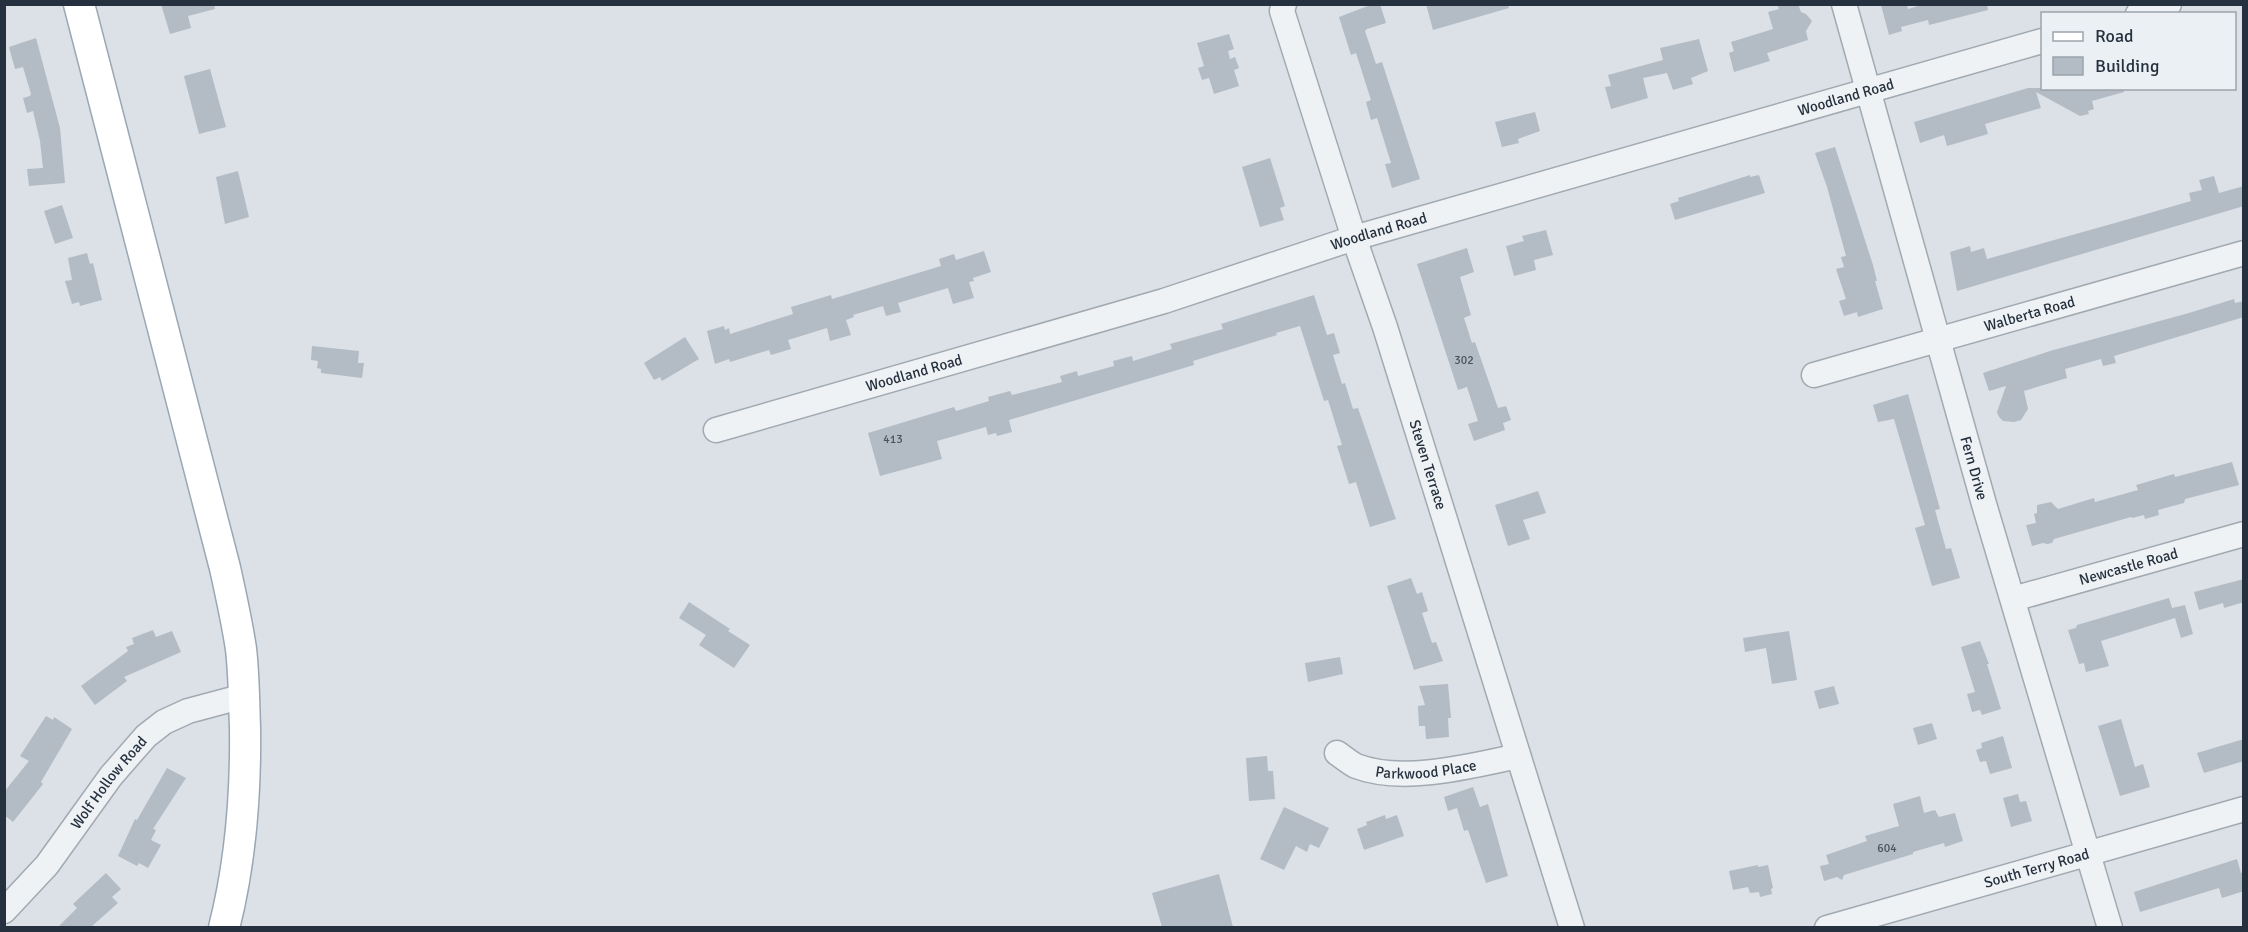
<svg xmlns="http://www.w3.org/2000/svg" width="2248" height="932" font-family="Signika,sans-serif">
<rect width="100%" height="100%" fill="#dce1e7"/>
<path fill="#b3bbc4" d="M161,4H214L215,9L188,16L191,28L170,34Z
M1373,4H1380L1386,23L1367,29L1365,31L1376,64L1382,62L1420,179L1392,188L1385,164L1391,163L1377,118L1371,120L1366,102L1371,100L1356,53L1351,55L1339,17Z
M1426,4H1508L1509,8L1433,30Z
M1777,4H1798L1801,12L1806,14L1812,21L1806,31L1808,40L1767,53L1770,61L1734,72L1729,53L1734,51L1731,42L1773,29L1768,12L1779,9Z
M1925,4H1987L1988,10L1929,25L1928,20L1901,27L1902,31L1889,35L1881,5H1907L1908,9Z
M1229,34L1234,49L1228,51L1230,59L1235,57L1239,68L1234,70L1239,86L1214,94L1209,78L1202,80L1198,68L1204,66L1197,43Z
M36,38L60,128L65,183L29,186L27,169L43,168L40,141L33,111L27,113L23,98L30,96L31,94L23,67L15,69L9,47Z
M1699,39L1708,71L1691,78L1693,84L1673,90L1667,73L1643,78L1648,98L1611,109L1605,87L1611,86L1608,75L1663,60L1660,48Z
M210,69L226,127L199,134L184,76Z
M2028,88H2124V92L2092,101L2094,109L2088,111L2089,114L2080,116L2036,92L2041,108L1985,124L1988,134L1947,146L1944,135L1920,143L1914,122Z
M1535,112L1540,131L1518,139L1519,143L1502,147L1495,122Z
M1835,147L1873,265L1877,281H1875L1883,309L1858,317L1857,312L1844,316L1839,301L1846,299L1836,269L1844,267L1841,257L1846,256L1827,187L1815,153Z
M1270,158L1285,206L1280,208L1284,220L1260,227L1242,167Z
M238,171L249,217L225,224L216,177Z
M1750,175V177L1759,175L1765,193L1675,220L1670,204L1679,201L1678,198Z
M2214,176L2219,193L2244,186V206L1957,291L1950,252L1970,246L1971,252L1984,248L1987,259L2122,221L2191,201L2189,193L2202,190L2199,180Z
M62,205L73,238L55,244L44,211Z
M1546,230L1553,255L1534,260L1536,270L1514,276L1506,246L1524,241L1522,236Z
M1467,248L1474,272L1460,277L1471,315L1464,318L1472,343L1475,342L1498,408L1506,406L1511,420L1503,423L1505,430L1474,441L1468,424L1478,421L1467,387L1458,390L1417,264Z
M984,251L991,272L973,278L974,281L969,282L974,298L953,304L948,288L898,303L901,312L886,316L883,306L853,315L854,317L846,320L851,335L830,341L827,328L788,340L791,349L771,355L769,350L730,362L729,359L715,364L707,331L724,326L725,330L729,328L730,334L793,314L791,307L831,295L832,299L941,266L939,259L954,254L956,260Z
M87,253L90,264L93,263L102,300L80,306L79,302L72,304L65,281L72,280L68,258Z
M1314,295L1327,335L1334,333L1340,353L1333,355L1342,384L1345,383L1353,409L1358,408L1396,519L1370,527L1356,482L1349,484L1337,446L1342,445L1328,400L1324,401L1300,326L1276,333L1277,335L1193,361L1194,365L1009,420L1012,432L997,436L996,433L988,435L986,427L937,441L942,459L880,476L868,433L954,407L956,411L989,401L988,397L1010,391L1012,395L1062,382L1060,376L1077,371L1078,376L1114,366L1113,361L1132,356L1133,361L1172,349L1170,344L1223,329L1221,324Z
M2234,299L2235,303L2244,301V317L2114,356L2116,363L2103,366L2101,359L2065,369L2067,378L2024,391L2028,409L2021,420L2014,422L2003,421L1999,417L1997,412L2006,386L1989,391L1983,373L2050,351L2189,313Z
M685,337L699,359L662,381L660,377L654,380L644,363Z
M312,346L359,351L358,363H364L362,378L321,373V369L317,368L318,361L311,360Z
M1908,394L1940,509L1935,510L1946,549L1951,548L1960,578L1932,586L1915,528L1925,525L1894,419L1878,422L1873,405Z
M2232,462L2239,485L2185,499L2184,503L2158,510L2159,515L2145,519L2144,515L2132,518L2131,517L2054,539L2052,543L2047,544L2043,543L2032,546L2026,525L2036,523L2034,514L2037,513V505L2051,502L2058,509L2094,498L2095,502L2138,490L2136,485L2174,474L2175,477Z
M1538,491L1546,513L1523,520L1530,539L1508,546L1495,505Z
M1411,578L1417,594L1422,592L1428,611L1422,613L1432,643L1436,642L1443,661L1414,670L1387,586Z
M2244,579V602L2224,608L2223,603L2199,610L2194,592Z
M2169,598L2172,608L2185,605L2193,634L2181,638L2175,618L2101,641L2109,666L2086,672L2084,663L2079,664L2068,630L2076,628L2077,625Z
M689,602L730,629L728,631L750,645L734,668L699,645L706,635L679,618Z
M153,630L156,637L172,631L181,652L124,677L127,681L95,705L81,686L128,651L126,647L134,644L132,638Z
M1789,631L1797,680L1772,684L1766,648L1745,652L1743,638Z
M1980,641L1989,664H1987L2001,709L1982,715L1980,710L1972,712L1967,694L1975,692L1961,647Z
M1340,657L1343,674L1308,682L1305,663Z
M1448,684L1451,718H1448L1449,737L1426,739L1425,726H1419L1418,706L1425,705L1419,686Z
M1834,686L1839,704L1819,709L1814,691Z
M46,716L53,720L54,717L72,729L41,782L43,784L13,822L4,815V792L29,761L20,756Z
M2121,719L2135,767L2143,764L2150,787L2120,796L2098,726Z
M1932,723L1937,739L1918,745L1913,728Z
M2003,736L2012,768L1990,774L1986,761L1980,762L1976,750L1982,748L1981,743Z
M2244,739V761L2204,773L2197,753Z
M1267,756L1268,771H1273L1275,799L1249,801L1246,758Z
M167,768L186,778L153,829L156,830L151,840L161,845L148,868L139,863L137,866L118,856L135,819L137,820Z
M1473,787L1480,807L1488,804L1508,876L1486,883L1468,830L1464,831L1457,808L1448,811L1444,797Z
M2018,794L2020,802L2026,801L2032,821L2011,827L2003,798Z
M1920,796L1924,813L1935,810L1939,817L1955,813L1963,841L1945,847L1944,843L1913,852V854L1844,875L1842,880L1837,877L1824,881L1820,866L1829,864L1826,855L1867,841L1865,836L1899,826L1893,804Z
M1284,807L1329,828L1319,848L1310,844L1307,852L1296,846L1284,870L1260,859Z
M1385,815L1386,819L1397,815L1404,836L1364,850L1357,829L1367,825L1366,822Z
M2237,859L2241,873L2244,872V891L2222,898L2219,888L2140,912L2134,892Z
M1758,865V867L1768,865L1773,888L1771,889L1772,894L1760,897L1759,892L1750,893L1748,887L1733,890L1729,871Z
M106,873L121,889L112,897L118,903L91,927H58L77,908L73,904Z
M1219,874L1233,927H1162L1152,893Z"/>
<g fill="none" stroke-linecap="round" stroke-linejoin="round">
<defs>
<g id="minor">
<path id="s1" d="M1284,4L1282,11L1354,238L1385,327L1572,928"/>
<path id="s2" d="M1844,4L1984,504L2110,928"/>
<path d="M2138,14L2169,4"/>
<path id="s3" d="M1814,375L2244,253"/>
<path id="s4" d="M716,430L1164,301L1354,238L2042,41"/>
<path id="s5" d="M2013,599L2244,534"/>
<path id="s6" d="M1337,753C1343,757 1350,763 1356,766C1403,784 1471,766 1518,756"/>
<path id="s7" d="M4,911L47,865L111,776L146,736L164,722L188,711L244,696"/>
<path id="s8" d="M1827,928L2244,809"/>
</g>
<path id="major" d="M79,4L225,568C231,595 237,622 241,649C244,675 244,701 245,727C246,795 241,861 224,928"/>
</defs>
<use href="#minor" stroke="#a1a9b1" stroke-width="27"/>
<use href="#major" stroke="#9aa7b4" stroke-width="33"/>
<use href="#minor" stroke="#eff2f5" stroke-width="24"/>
<use href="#major" stroke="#fff" stroke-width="30"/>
</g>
<g text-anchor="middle" stroke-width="6" stroke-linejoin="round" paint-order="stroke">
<g font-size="12" fill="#485460">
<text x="1464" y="364">302</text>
<text x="893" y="443">413</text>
<text x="1887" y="852">604</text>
</g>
<g font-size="15" fill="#25313e" stroke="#ebf0f5">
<text dy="5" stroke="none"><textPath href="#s4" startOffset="1178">Woodland Road</textPath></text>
<text dy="5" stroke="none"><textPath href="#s4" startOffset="692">Woodland Road</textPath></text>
<text dy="5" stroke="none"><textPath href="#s3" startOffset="224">Walberta Road</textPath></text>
<text dy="5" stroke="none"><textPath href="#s4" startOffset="206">Woodland Road</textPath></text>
<text dy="5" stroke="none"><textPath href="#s1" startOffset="484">Steven Terrace</textPath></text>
<text dy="5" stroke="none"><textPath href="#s2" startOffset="482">Fern Drive</textPath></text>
<text dy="5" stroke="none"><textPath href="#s5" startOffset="120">Newcastle Road</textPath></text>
<text dy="5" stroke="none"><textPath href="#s6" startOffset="94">Parkwood Place</textPath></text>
<text dy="5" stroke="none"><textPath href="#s7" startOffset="166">Wolf Hollow Road</textPath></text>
<text dy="5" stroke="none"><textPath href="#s8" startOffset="218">South Terry Road</textPath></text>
</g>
</g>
<rect width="2248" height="932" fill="none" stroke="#25313e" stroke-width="12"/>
<rect x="2041" y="12" width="195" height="78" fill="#ebf0f5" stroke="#9ca4ac" stroke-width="1.5"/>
<rect x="2053" y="32" width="30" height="9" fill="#ffffff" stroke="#9ca4ac" stroke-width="1.5"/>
<text x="2095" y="42" font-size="18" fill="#25313e">Road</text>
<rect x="2053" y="57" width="30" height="18" fill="#b3bbc4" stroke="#9ca4ac" stroke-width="1.5"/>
<text x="2095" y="72" font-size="18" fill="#25313e">Building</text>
</svg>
